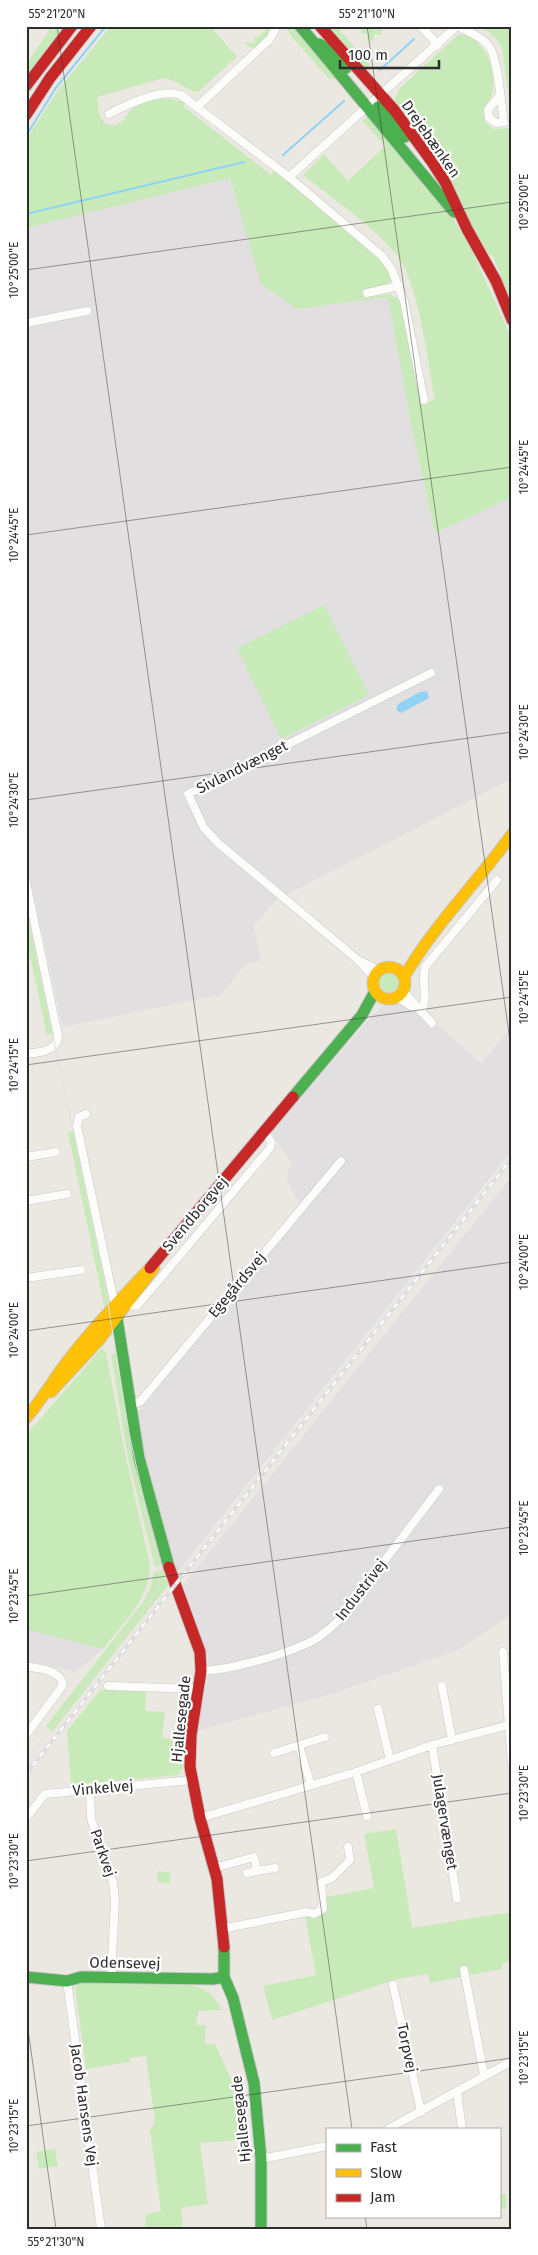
<svg xmlns="http://www.w3.org/2000/svg" width="538" height="2255" font-family="'Fira Sans',sans-serif">
<rect width="100%" height="100%" fill="#ebe8e2"/>
<path fill="#e2dfe1" d="M230,178L261,284L297,309L388,297L411,424L435,533L512,497V779L276,900L254,926L261,961L247,963L218,998L215,996L63,1027L26,862V228Z
M407,997L481,1063L512,1027V1150L177,1573L152,1490L136,1423L138,1413L303,1208L285,1179L292,1164L271,1132L379,1008Z
M512,1176V1614L456,1651L328,1695L197,1731L207,1681L208,1656L183,1585Z
M26,1629L103,1649L75,1672L26,1660Z"/>
<path fill="#c8eab8" d="M52,26H66L26,80V65Z
M111,26H210L237,57L198,92C187,91 177,80 164,78L97,97L99,114L104,123C122,131 124,115 136,106C148,97 172,96 185,103L183,106L271,175L274,171C296,189 391,256 391,281L385,287L363,291L365,298L389,294L399,299L422,403L435,400C428,363 419,282 396,254C370,223 334,200 303,175L324,154L348,181L385,146L362,120L369,117L447,208L470,247L512,339V497L435,533L411,424L388,297L297,309L261,284L230,178L26,228V140L58,90Z
M268,26H273L269,35L255,48L249,47L244,42L255,43L254,38L261,35Z
M286,26H294L336,79H329L291,36Z
M329,26H336L370,65L364,70L333,37Z
M361,26H389L388,28H382L381,35L374,34V41L367,40L368,34L361,33Z
M478,26H512V118L502,49C497,37 490,32 478,26Z
M459,34C484,37 495,65 493,89C492,103 480,104 485,122L493,129L512,128V307L493,256L485,251L428,145L396,104L395,99L400,88Z
M324,605L369,695L281,739L237,648Z
M26,899L54,1033L47,1035L26,937Z
M379 982a10 10 0 1 1 20 0a10 10 0 1 1-20 0Z
M75,1131L110,1300L105,1311L68,1132Z
M102,1348L106,1352L124,1449L150,1565C150,1599 122,1624 103,1649L26,1629V1435Z
M118,1353L163,1564L155,1567L128,1458L111,1354Z
M163,1569L168,1585L52,1732L46,1726L144,1601L150,1589L154,1572Z
M101,1689L146,1691L145,1711L165,1712L162,1738L183,1741L182,1770L178,1775L71,1785L67,1731Z
M396,1829L412,1928L512,1912V1961L502,1963V1969L430,1983L428,1974L397,1979L272,2020L263,1986L316,1975L305,1916L323,1913L327,1907L326,1897L374,1888L364,1834Z
M158,1871L171,1873L169,1884L157,1882Z
M78,1983L190,1985C207,1989 214,1994 222,2010L198,2011L196,2025H206L205,2044H215L233,2083L240,2140L200,2143L208,2204L181,2208L183,2228L145,2229L146,2214L161,2211L150,2130L155,2122L146,2056L129,2058L130,2062L86,2069L75,1987Z
M55,2149L58,2166L39,2169L36,2152Z
M499,2194H506V2209H499Z"/>
<path fill="#8fd2f4" d="M427,691L429,698L401,713L396,710L398,704L420,692Z"/>
<g fill="none" stroke-linecap="round" stroke-linejoin="round">
<path stroke="#8fd2f4" stroke-width="2" d="M380,70L414,39
M26,136L55,89L106,26
M283,155L344,101
M26,214L244,162"/>
<defs>
<path id="street" d="M421,26L438,45
M458,26C468,32 481,36 488,45C498,55 501,106 504,122L496,123L489,118L488,110L500,95
M198,106L270,39L277,26
M109,114C126,105 162,88 181,95L289,177L382,256L392,270L404,301L424,400
M289,177L457,26
M367,293L399,286
M26,323L87,311
M26,882L58,1036C57,1052 39,1052 26,1054
M358,960L379,970
M374,977L358,960L218,843L204,828L188,794L431,673
M403,991L432,1023
M397,997L413,1007
M421,1012C429,995 421,985 425,967L497,880
M86,1114L79,1117L77,1126L115,1306
M26,1157L56,1152
M26,1201L67,1194
M26,1278L81,1270
M129,1303L134,1306L138,1305L270,1148L271,1142L265,1132
M130,1405L140,1402L341,1161
M503,1652L512,1764
M26,1666C39,1669 60,1669 63,1685L26,1735
M201,1671C231,1670 288,1654 314,1640C324,1634 333,1626 341,1618L439,1489
M108,1686L199,1689
M442,1686L452,1740
M378,1709L390,1760
M432,1745L457,1899
M299,1746L311,1785
M274,1753L325,1737
M356,1772L367,1816
M90,1789L91,1819L113,1882L115,1901L111,1977
M26,1818L45,1794L192,1780
M200,1818L356,1772L432,1745L512,1724
M214,1868L254,1857L257,1871L275,1868
M247,1873L257,1871
M221,1929L307,1912L314,1914L323,1909L321,1882L332,1878L350,1860L348,1847
M464,1970L484,2075
M67,1981L101,2229
M393,1985L421,2112
M457,2091L462,2129
M388,2129L512,2061
M261,2159L327,2146"/>
<path id="fast" d="M300,26L454,212
M319,44L327,48L346,68
M378,107L384,110L405,137
M293,1097L362,1015L375,991
M115,1306L139,1458L169,1567
M224,1947V1977L233,1998L254,2083L261,2159V2229
M26,1977L67,1981L81,1977L213,1979L224,1977"/>
<path id="slow" d="M373 983a16 16 0 1 1 32 0a16 16 0 1 1-32 0Z
M404,977C434,925 477,883 512,834
M51,1392L99,1340L154,1268
M26,1418C39,1403 49,1387 60,1371C87,1334 119,1301 150,1268"/>
<path id="jam" d="M320,26L395,111L432,162L445,182L467,229L496,281L512,320
M26,86L72,26
M26,115L50,78L91,26
M150,1268L293,1097
M169,1567L200,1652L201,1671L191,1735L190,1767L200,1818L217,1879L224,1947"/>
</defs>
<use href="#street" stroke="#c8c7c7" stroke-width="9"/>
<use href="#fast" stroke="#c8c7c7" stroke-width="13"/>
<use href="#slow" stroke="#c8c7c7" stroke-width="13"/>
<use href="#jam" stroke="#c8c7c7" stroke-width="13"/>
<use href="#street" stroke="#fcfcfb" stroke-width="8"/>
<use href="#fast" stroke="#4caf50" stroke-width="11"/>
<use href="#slow" stroke="#ffc107" stroke-width="11"/>
<use href="#jam" stroke="#c62828" stroke-width="11"/>
<path stroke="#dedee0" stroke-width="1" d="M26,909L102,1267L129,1433L160,1573L158,1588L150,1603L26,1760"/>
<defs>
<path id="rail" d="M26,1774L512,1158"/>
</defs>
<use href="#rail" stroke="#dedee0" stroke-width="4"/>
<use href="#rail" stroke="#fff" stroke-width="2" stroke-dasharray="5.5" stroke-linecap="butt"/>
</g>
<path fill="none" stroke="#2d2d2d" stroke-width="1" stroke-opacity="0.45" d="M57,26L352,2129M367,26L512,1055M26,270L512,202M26,535L512,467M26,800L512,732M26,1065L512,997M26,1331L512,1262M26,1596L512,1527M26,1861L512,1793M26,2015L56,2229M26,2126L512,2058M365,2216L367,2229"/>
<g text-anchor="middle" stroke-width="4.5" stroke-linejoin="round" paint-order="stroke">
<g font-size="15" fill="#2d2d2d" stroke="#fff">
<text transform="translate(431 139) rotate(55)" y="5">Drejebænken</text>
<text transform="translate(242 767) rotate(-27)" y="5">Sivlandvænget</text>
<text transform="translate(195 1214) rotate(-50)" y="5">Svendborgvej</text>
<text transform="translate(237 1285) rotate(-50)" y="5">Egegårdsvej</text>
<text transform="translate(361 1590) rotate(-52)" y="5">Industrivej</text>
<text transform="translate(181 1719) rotate(-84)" y="5">Hjallesegade</text>
<text transform="translate(103 1788) rotate(-5)" y="5">Vinkelvej</text>
<text transform="translate(445 1822) rotate(81)" y="5">Julagervænget</text>
<text transform="translate(103 1853) rotate(71)" y="5">Parkvej</text>
<text transform="translate(125 1963) rotate(1)" y="5">Odensevej</text>
<text transform="translate(407 2048) rotate(78)" y="5">Torpvej</text>
<text transform="translate(84 2105) rotate(82)" y="5">Jacob Hansens Vej</text>
<text transform="translate(241 2119) rotate(-96)" y="5">Hjallesegade</text>
</g>
</g>
<rect width="538" height="2255" fill="none" stroke="#ffffff" stroke-width="55"/>
<rect x="326" y="2128" width="175" height="90" fill="#ffffff" stroke="#ababab"/>
<rect x="336" y="2144" width="25" height="8" fill="#4caf50" stroke="#ababab"/>
<text x="370" y="2152" font-size="15" fill="#2d2d2d">Fast</text>
<rect x="336" y="2169" width="25" height="8" fill="#ffc107" stroke="#ababab"/>
<text x="370" y="2178" font-size="15" fill="#2d2d2d">Slow</text>
<rect x="336" y="2194" width="25" height="8" fill="#c62828" stroke="#ababab"/>
<text x="370" y="2202" font-size="15" fill="#2d2d2d">Jam</text>
<path d="M340 60v8h99v-8" fill="none" stroke="#2d2d2d" stroke-width="2.5"/>
<text x="348" y="60" font-size="15" fill="#2d2d2d" stroke="#ffffff" stroke-width="4" paint-order="stroke">100 m</text>
<rect x="28" y="28" width="482" height="2200" fill="none" stroke="#2d2d2d" stroke-width="2"/>
<g font-size="12" text-anchor="middle" fill="#2d2d2d">
<text x="57" y="18">55°21'20"N</text>
<text x="367" y="18">55°21'10"N</text>
<text transform="translate(524 202) rotate(-90)" y="4">10°25'00"E</text>
<text transform="translate(14 270) rotate(-90)" y="4">10°25'00"E</text>
<text transform="translate(524 467) rotate(-90)" y="4">10°24'45"E</text>
<text transform="translate(14 535) rotate(-90)" y="4">10°24'45"E</text>
<text transform="translate(524 732) rotate(-90)" y="4">10°24'30"E</text>
<text transform="translate(14 800) rotate(-90)" y="4">10°24'30"E</text>
<text transform="translate(524 997) rotate(-90)" y="4">10°24'15"E</text>
<text transform="translate(14 1065) rotate(-90)" y="4">10°24'15"E</text>
<text transform="translate(524 1262) rotate(-90)" y="4">10°24'00"E</text>
<text transform="translate(14 1330) rotate(-90)" y="4">10°24'00"E</text>
<text transform="translate(524 1528) rotate(-90)" y="4">10°23'45"E</text>
<text transform="translate(14 1596) rotate(-90)" y="4">10°23'45"E</text>
<text transform="translate(524 1793) rotate(-90)" y="4">10°23'30"E</text>
<text transform="translate(14 1861) rotate(-90)" y="4">10°23'30"E</text>
<text transform="translate(524 2058) rotate(-90)" y="4">10°23'15"E</text>
<text transform="translate(14 2126) rotate(-90)" y="4">10°23'15"E</text>
<text x="56" y="2246">55°21'30"N</text>
</g>
</svg>
